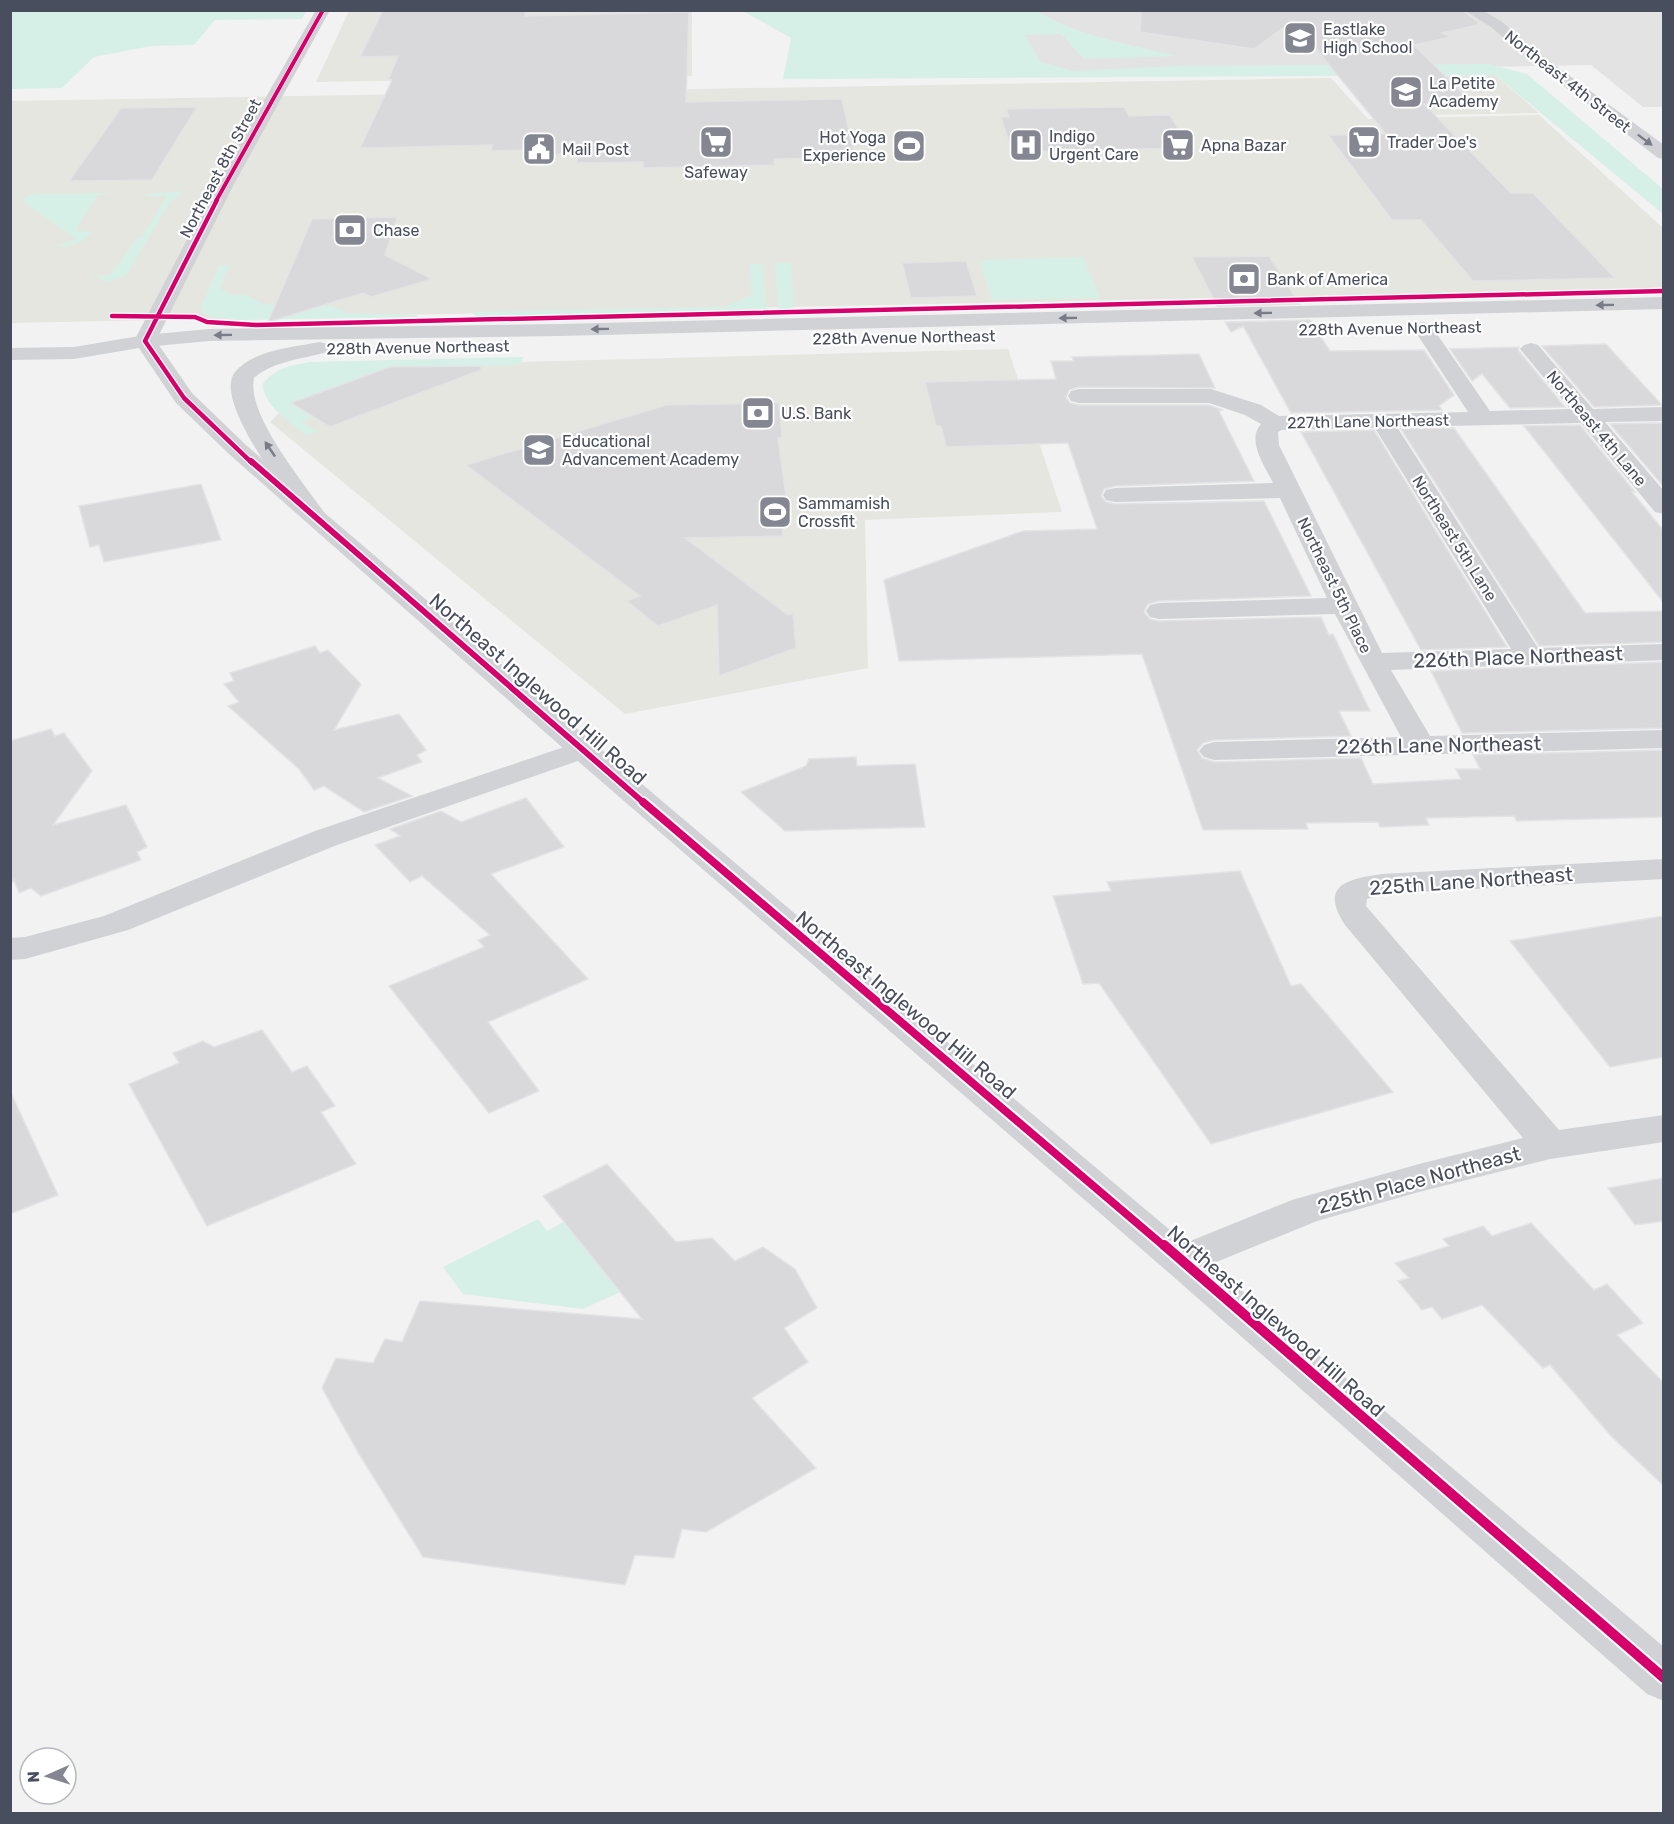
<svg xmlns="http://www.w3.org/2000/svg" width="1674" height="1824" font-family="Rubik,sans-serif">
<rect width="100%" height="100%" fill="#f2f2f2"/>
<path fill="#e6e6e0" d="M349,11H692V76L316,82Z
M1495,75L1539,113L1372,116L1339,77Z
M1331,78L1368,119L1539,115L1663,228V289L11,323L10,101Z
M1008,349L1062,512L865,520L868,668L625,714L270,422L324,367Z"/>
<path fill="#e4e3e4" d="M924,11H1663V107H1643L1591,65L952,77Z"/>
<path fill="#d6f0e7" d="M10,11L11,10L306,11L302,19L215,20L194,45L151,46L94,57L62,88L11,89Z
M743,11H1038C1071,34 1138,47 1178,56L1084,59L1061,34L1025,35L1041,62L1073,71L1178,66L1489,64L1527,74L1663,189V214L1495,75L783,79L791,38Z
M185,191L170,202L126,276L106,282L99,279L103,277H87L110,275L137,238H141L167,196H147V194Z
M119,193L98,195L77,226L76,231L92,232C84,243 67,248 55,246L76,239L21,200L33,194Z
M1083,257L1100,298L992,300L979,260Z
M775,263H791L794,309H778Z
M750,264H763L766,310L476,316L472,312L725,307L751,295Z
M230,265L220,289L232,295H246L266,305L274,303L294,314L327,304L347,313L417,315L418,317L237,320L215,318L205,314L200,308L219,266Z
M523,357L521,365L390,367L292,403L314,417L301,422L318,432L306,435C289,421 267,409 262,385C274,368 292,365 311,362Z
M538,1219L547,1231L563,1222L620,1292L583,1309L463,1294L443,1267Z"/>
<path fill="#d9d9db" stroke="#e3e3e5" stroke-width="1.5" d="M383,10H525V16L689,12L686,102L842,99L855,158L774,159L775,165L643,168V162L577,163L578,154L532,155L533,150L491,151L493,145L360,148L392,80H388L398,56L360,57Z
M1141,10H1462L1478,22V25L1442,33L1452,37L1414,45L1472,103L1424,104L1511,193H1533L1615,278L1473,281L1421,220H1392L1328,135L1386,134L1293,21L1254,49L1140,32Z
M197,107L152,180L69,181L121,108Z
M1124,107L1129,116L1170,115L1190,148L1012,152L1001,117H1009L1006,109Z
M397,217L385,255L432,279L371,297L363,293L268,322L312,219Z
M1269,256L1300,304L1217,306L1192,257Z
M966,261L977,296L911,298L902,263Z
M1310,320L1330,351L1424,350L1454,395L1439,406L1442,410L1291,413L1243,326L1231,332L1225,322Z
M1606,344L1627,367L1662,405L1594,407L1542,346Z
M1519,347L1518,350L1565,407L1510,408L1482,374L1472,381L1450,349Z
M1199,354L1215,388L1079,387L1069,390L1066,397L1070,403L1079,405H1209L1222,410L1219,411L1254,481L1115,486L1104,489L1101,496L1106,502L1115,504L1264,501L1311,596L1159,601L1148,604L1144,612L1150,619L1159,621L1321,617L1329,635L1333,634L1370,711H1339L1351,736L1214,740L1203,743L1197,750L1202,758L1214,762L1361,758L1373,784L1461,779L1456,769H1480L1473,755L1664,750V817L1517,821L1514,816L1426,818L1429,825L1380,827L1378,822L1306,823L1308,829L1203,830L1142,654L899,661L884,580L1023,531L1097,529L1068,443L946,447L941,426H936L925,382L1056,379L1051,361H1074L1072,357Z
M481,366V370L330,427L291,403L390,367Z
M779,403L782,438H778L789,518L782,519L783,536L685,538L788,615L793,613L796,648L719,676L717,605L658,626L627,601L640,596L466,465L666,405Z
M1664,423V487L1610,424Z
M1580,425L1635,492H1632L1664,531V603L1524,426Z
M1454,428L1585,613L1664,611V642L1539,646L1401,429Z
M1374,430L1507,647L1421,650L1301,432Z
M201,484L221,540L104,562L99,545L90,547L79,506Z
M315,646L320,653L328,650L361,684L334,730L399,714L426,750L417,755L422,762L378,778L412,796L364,812L324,786L314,790L299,769L228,706L239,702L224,684L234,681L230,673Z
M1664,662V728L1462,733L1431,671Z
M51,729L55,736L64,733L92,771L53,825L126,805L147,847L137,852L141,860L41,896L31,888L19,893L14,880L10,885V741Z
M856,757L857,766L915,764L925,827L785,831L741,792L806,766L809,759Z
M526,798L564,847L491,874L588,979L488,1022L539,1091L489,1113L389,986L484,947L478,940L490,935L422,876L410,882L375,845L400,836L390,829L441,811L461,822Z
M1240,871L1291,986L1301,984L1393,1092L1211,1144L1099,983L1083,984L1053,896L1111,891L1107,882Z
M1664,916V1057L1610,1067L1510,941Z
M262,1030L292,1072L307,1066L335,1106L321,1112L356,1164L207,1226L129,1084L179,1063L173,1053L203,1041L214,1047Z
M10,1091L58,1195L10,1214Z
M607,1164L676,1242L712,1238L735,1261L763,1247L795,1269L817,1308L784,1328L808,1362L752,1398L816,1468L706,1532L682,1529L674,1558L635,1555L625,1585L423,1557L359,1454L322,1388L336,1358L373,1363L385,1339L402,1342L420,1301L642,1319L543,1196Z
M1664,1178V1221L1635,1225L1608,1188Z
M1531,1223L1594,1290L1607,1284L1643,1323L1617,1335L1664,1383V1486L1611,1436L1550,1365L1543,1368L1482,1305L1442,1319L1432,1307L1422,1310L1398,1281L1409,1278L1395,1263L1449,1246L1443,1239L1483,1226L1492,1236Z"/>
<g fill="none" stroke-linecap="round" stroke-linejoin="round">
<path fill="#d0d2d5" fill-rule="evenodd" d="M1464,10H1482L1501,21L1536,51L1664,145V159L1658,158L1526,57L1491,27Z
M1423,322L1430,324L1490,411L1570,409L1520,349L1524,345L1531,343L1538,345L1593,409L1664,407V421L1605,422L1664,491V514L1655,512L1581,423L1397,427L1538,648L1664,644V660L1391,670L1430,736L1664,730V748L1214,760L1204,757L1199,751L1204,745L1214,742L1401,737L1335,614L1159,619L1150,617L1146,611L1150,605L1159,603L1327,598L1280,498L1115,502L1106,500L1103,495L1106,490L1115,488L1273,483C1265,466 1246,441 1261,424L1245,415L1209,403H1079L1071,401L1068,396L1071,391L1079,389H1211L1261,405L1279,416L1468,412L1413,328L1416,324ZM1375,428L1511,649L1382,653L1279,445L1278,432L1281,430Z
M582,741L592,744L597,750L592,756L337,845L128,930L25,959L10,960V938L25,937L104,916L315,831Z
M1664,859V879L1382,894L1367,899L1366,906L1559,1130L1664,1115V1142L1550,1159L1419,1192L1317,1221L1182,1276L1168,1272L1162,1261L1168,1250L1292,1200L1419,1164L1523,1138L1345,925C1319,885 1347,879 1382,874Z"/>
<path fill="#d0d2d5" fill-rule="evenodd" d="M316,10H330L233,186L156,341L192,393L246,445C715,850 1191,1246 1664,1647V1701L1647,1694L1168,1272L572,756L230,455L176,403L134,341L215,186Z"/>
<path fill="#d1d2d6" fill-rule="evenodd" d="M1664,297V309L559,336L209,341L145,347L74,359L10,360V348L74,347L145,335L209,329L559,324Z
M320,342L327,344L331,348L327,352C303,359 273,361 254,378C246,415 305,484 326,515L323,520L314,522L305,520C288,496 212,400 235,372C253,350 294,347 320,342Z"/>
<defs>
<path id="cycleway-far4" d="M216,201L323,10"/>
<path id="cycleway-far3" d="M217,200L145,341L184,398L252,463
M112,316L195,317L207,322L256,325L1664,291"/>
<path id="cycleway-far2" d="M251,461L644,803"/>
<path id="cycleway-far1" d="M643,802L1165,1247"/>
<path id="cycleway" d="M1164,1245L1664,1678"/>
</defs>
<use href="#cycleway-far4" stroke="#fff" stroke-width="5"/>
<use href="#cycleway-far3" stroke="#fff" stroke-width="7"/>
<use href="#cycleway-far2" stroke="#fff" stroke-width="9"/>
<use href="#cycleway-far1" stroke="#fff" stroke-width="12"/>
<use href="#cycleway" stroke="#fff" stroke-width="14"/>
<use href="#cycleway-far4" stroke="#d6006c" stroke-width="4"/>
<use href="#cycleway-far3" stroke="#d6006c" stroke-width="4.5"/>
<use href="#cycleway-far2" stroke="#d6006c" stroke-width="6"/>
<use href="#cycleway-far1" stroke="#d6006c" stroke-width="8"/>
<use href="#cycleway" stroke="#d6006c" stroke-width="10"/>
</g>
<defs><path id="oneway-solid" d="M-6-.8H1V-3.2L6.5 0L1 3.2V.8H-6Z" transform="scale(1.5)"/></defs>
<g fill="#787c88">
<use href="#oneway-solid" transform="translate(1645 140) rotate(37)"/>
<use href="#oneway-solid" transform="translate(1605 305) rotate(179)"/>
<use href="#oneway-solid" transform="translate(1263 313) rotate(179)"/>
<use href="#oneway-solid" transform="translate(1068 318) rotate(179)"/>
<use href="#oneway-solid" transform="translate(600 329) rotate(179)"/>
<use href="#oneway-solid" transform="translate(223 335) rotate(179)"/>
<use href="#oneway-solid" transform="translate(270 449) rotate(-124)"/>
</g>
<defs>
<symbol id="school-square" viewBox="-11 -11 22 22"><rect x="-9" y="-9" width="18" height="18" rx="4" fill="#848792" stroke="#fff"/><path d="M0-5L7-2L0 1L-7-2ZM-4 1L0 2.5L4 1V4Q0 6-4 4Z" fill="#fff"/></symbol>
<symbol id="supermarket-square" viewBox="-11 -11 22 22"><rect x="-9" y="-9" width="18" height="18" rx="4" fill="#848792" stroke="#fff"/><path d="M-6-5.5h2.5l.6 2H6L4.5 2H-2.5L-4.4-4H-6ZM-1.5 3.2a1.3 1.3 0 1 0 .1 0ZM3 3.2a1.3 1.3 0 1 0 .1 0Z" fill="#fff"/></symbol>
<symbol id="hospital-square" viewBox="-11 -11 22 22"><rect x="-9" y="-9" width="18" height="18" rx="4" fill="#848792" stroke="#fff"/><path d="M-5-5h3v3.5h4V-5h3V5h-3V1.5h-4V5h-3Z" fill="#fff"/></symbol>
<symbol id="stadium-square" viewBox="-11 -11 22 22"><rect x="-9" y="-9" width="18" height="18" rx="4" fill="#848792" stroke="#fff"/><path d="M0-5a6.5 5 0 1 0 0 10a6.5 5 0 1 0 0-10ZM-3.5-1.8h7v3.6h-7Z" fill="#fff"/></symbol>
<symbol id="civic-square" viewBox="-11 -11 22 22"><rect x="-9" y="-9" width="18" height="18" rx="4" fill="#848792" stroke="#fff"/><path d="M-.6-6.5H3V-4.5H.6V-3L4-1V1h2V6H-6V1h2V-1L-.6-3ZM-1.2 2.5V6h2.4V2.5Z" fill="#fff"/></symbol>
<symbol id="bank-square" viewBox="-11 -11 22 22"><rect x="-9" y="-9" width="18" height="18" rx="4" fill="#848792" stroke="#fff"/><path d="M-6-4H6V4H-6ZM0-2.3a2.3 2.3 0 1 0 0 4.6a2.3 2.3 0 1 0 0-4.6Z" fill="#fff"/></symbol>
</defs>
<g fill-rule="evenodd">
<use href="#school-square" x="1281" y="19" width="38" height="38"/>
<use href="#school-square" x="1387" y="73" width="38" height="38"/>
<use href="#supermarket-square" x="697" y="123" width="38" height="38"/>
<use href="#supermarket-square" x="1345" y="123" width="38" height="38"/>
<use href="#hospital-square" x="1007" y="126" width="38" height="38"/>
<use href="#supermarket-square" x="1159" y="126" width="38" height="38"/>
<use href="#stadium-square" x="890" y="127" width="38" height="38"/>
<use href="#civic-square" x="520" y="130" width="38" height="38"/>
<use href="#bank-square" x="331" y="211" width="38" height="38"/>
<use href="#bank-square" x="1225" y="260" width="38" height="38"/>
<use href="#bank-square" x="739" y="394" width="38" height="38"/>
<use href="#school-square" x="520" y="431" width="38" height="38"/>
<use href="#stadium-square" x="756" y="493" width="38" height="38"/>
</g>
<g text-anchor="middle" stroke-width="4.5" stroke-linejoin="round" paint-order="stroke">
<g font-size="16" fill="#484e5e" stroke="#fff" text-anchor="start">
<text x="1323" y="35">Eastlake<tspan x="1323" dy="18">High School</tspan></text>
<text x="1429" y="89">La Petite<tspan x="1429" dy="18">Academy</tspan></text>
<text x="1049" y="142">Indigo<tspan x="1049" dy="18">Urgent Care</tspan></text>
<text x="886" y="143" text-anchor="end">Hot Yoga<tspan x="886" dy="18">Experience</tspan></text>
<text x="1387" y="148">Trader Joe's</text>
<text x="1201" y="151">Apna Bazar</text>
<text x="562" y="155">Mail Post</text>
<text x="716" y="178" text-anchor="middle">Safeway</text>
<text x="373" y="236">Chase</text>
<text x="1267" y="285">Bank of America</text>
<text x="781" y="419">U.S. Bank</text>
<text x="562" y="447">Educational<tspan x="562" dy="18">Advancement Academy</tspan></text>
<text x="798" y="509">Sammamish<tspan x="798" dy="18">Crossfit</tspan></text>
</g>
<g font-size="16" fill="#484e5e" stroke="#fff">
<text transform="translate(1568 81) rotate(38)" y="6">Northeast 4th Street</text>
<text transform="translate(220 168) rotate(-62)" y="6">Northeast 8th Street</text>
<text transform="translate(1390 328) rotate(-1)" y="6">228th Avenue Northeast</text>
<text transform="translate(904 337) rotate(-1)" y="6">228th Avenue Northeast</text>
<text transform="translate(418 347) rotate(-1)" y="6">228th Avenue Northeast</text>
<text transform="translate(1368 421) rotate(-1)" y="6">227th Lane Northeast</text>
<text transform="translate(1597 428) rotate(50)" y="6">Northeast 4th Lane</text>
<text transform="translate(1455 538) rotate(58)" y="6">Northeast 5th Lane</text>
<text transform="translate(1335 585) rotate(64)" y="6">Northeast 5th Place</text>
</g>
<g font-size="20" fill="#484e5e" stroke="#fff">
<text transform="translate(1518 657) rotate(-2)" y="7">226th Place Northeast</text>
<text transform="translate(538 689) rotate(41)" y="7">Northeast Inglewood Hill Road</text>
<text transform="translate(1439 745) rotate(-1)" y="7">226th Lane Northeast</text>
<text transform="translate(1471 881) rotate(-4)" y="7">225th Lane Northeast</text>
<text transform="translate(906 1005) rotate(40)" y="7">Northeast Inglewood Hill Road</text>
<text transform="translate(1419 1180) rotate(-15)" y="7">225th Place Northeast</text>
<text transform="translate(1276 1321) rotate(41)" y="7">Northeast Inglewood Hill Road</text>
</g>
</g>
<rect width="1674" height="1824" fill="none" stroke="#484e5e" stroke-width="24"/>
<g transform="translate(48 1776) rotate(267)"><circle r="28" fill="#ffffff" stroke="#b6b8bf" stroke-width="1.5"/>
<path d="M0-4.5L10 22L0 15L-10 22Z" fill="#848792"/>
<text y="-9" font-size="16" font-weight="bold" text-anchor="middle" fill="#484e5e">N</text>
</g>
</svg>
